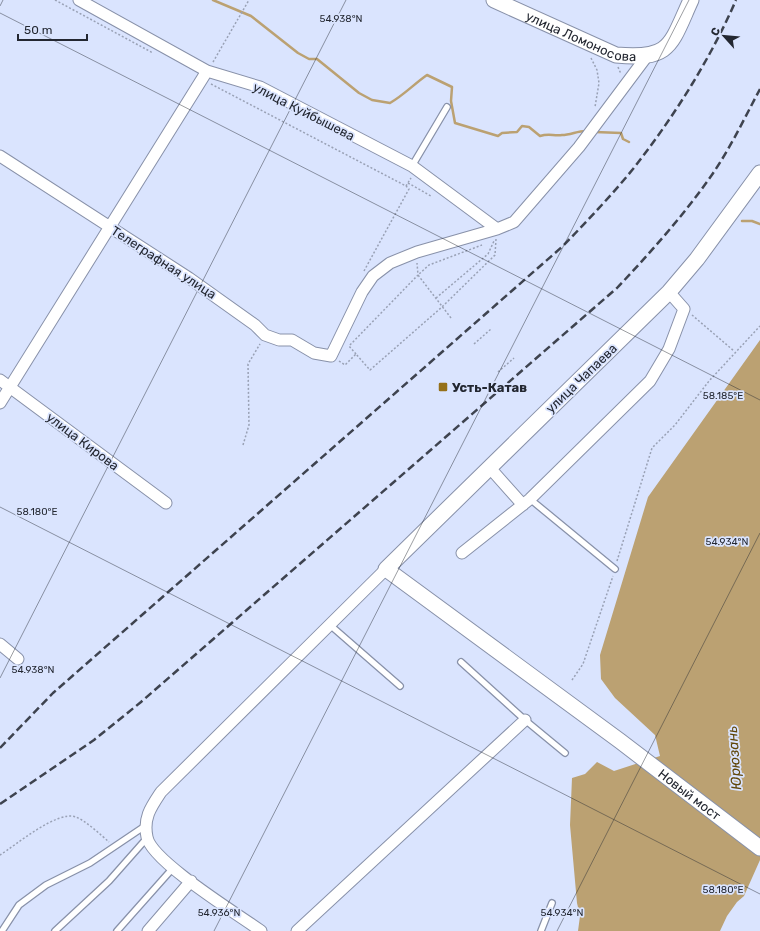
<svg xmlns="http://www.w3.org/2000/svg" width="760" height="931" font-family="Rubik,sans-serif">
<rect width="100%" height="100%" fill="#dae4fe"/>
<path fill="#bba172" d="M760,340V860L744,896L737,902L727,916L720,931H578L580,916L577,903L570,825L572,778L585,774L597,762L614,771L660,756L655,735L615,698L601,679L600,655L648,497Z"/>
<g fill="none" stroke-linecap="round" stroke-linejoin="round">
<path stroke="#bba172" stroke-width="2.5" d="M213,0L251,16L298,53L309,59H317L359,93L372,100L390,103C404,95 414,84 427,75L452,87L451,101L455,123L498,136L502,133L517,132L522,126L529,127L540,136C549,133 553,136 562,135C571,135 579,130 588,131
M595,132L621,133L623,139L629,142
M742,221H752L760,224"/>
<defs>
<path id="lane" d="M412,166L447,107
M530,499L615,569
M330,625L400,686
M461,662L525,720L565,753
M2,931L19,905L46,885L90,863L145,826
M55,931L109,881L147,838
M117,931L173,868
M541,931L552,903"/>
<path id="street" d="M79,0L207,71L260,87L412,166L497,229
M0,156L189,278L255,325L265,335L279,340H292L314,353L331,356L362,292L373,276L390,263L417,252L497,229L514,222L579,147L647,56
M0,380L166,503
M0,403L207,71
M490,468L523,505
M462,553L530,499L650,381L669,349L684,309L669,292
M0,644L18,659
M148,931L191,881
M261,931C239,915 151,861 147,837C143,818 151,807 161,792L386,569
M297,931L525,720"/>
<g id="secondary">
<path id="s1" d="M494,0L616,55C671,60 670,46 691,0"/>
<path id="s2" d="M760,173L697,259L669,292L386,569L620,741L760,848"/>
</g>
</defs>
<use href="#lane" stroke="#8891a9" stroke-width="8"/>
<use href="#street" stroke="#8891a9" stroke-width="13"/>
<use href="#secondary" stroke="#8891a9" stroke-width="17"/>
<path stroke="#99a1b5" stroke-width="1.5" stroke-dasharray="2 2" stroke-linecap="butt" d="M55,0L153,53
M591,58L597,70L599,83L595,107
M213,62L249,0
M618,67L621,74
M211,84L406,186L411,178
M408,183L431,196
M364,271L409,189L406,186
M436,298L488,254L494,241
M692,315L734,351
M451,318L418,275L429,265L482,245
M474,344L491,329
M356,354L349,346L418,275L417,263
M339,361L345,365L356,354L370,370L442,307L495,255L496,239
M498,372L514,358
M243,445L249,425L248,364L260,344
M617,561L652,448L675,425L709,381L760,326
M572,680L583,664L613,576
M0,855C16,845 57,810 76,817C86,821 101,835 109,842"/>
<use href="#lane" stroke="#fff" stroke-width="5.5"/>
<use href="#street" stroke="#fff" stroke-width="11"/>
<use href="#secondary" stroke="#fff" stroke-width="15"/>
<path stroke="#3e434f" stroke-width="2.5" stroke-dasharray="8 4" stroke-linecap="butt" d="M0,748L53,693L563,246C587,221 611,196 633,169C673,118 710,60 736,0
M0,804L94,740L141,702L617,288C650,253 682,217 709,179C729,151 744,119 760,89"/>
</g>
<path fill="none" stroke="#232731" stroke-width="1" stroke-opacity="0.45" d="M0,6L3,0M0,13L760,400M0,507L760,894M0,678L346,0M214,931L689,0M557,931L760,533"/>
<rect fill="#957019" stroke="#dae4fe" stroke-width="1.5" x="438" y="382" width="10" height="10" rx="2"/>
<g text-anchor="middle" stroke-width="3.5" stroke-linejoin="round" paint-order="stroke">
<g font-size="13" fill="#232731" stroke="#dae4fe">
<text dy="5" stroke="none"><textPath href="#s1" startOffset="95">улица Ломоносова</textPath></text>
<text transform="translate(304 111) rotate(27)" y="5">улица Куйбышева</text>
<text transform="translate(164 262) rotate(33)" y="5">Телеграфная улица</text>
<text transform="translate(581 378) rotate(-44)" y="5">улица Чапаева</text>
<text transform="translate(83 441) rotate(37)" y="5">улица Кирова</text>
<text dy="5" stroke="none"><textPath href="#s2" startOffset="924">Новый мост</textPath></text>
</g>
<g font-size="13" font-weight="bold" fill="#232731" stroke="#dae4fe" text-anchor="start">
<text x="452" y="392">Усть-Катав</text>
</g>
<g font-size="14" font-style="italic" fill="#604609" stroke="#dae4fe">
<text transform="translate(734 758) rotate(-94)" y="5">Юрюзань</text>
</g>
</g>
<g font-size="10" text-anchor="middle" fill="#232731" stroke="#dae4fe" stroke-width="3.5" stroke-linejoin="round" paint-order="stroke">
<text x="341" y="22">54.938°N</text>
<text x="723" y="399">58.185°E</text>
<text x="37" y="515">58.180°E</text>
<text x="727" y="545">54.934°N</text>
<text x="33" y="673">54.938°N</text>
<text x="723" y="893">58.180°E</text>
<text x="219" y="916">54.936°N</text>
<text x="562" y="916">54.934°N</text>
</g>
<g transform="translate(724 36) rotate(297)" stroke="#dae4fe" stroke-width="3" paint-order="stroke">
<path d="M0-3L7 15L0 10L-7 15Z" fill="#232731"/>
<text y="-6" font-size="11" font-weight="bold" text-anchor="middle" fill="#232731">С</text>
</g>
<path d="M18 34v6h69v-6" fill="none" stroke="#232731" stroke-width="2"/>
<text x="24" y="34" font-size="12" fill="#232731" stroke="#dae4fe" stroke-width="3" paint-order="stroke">50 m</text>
</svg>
